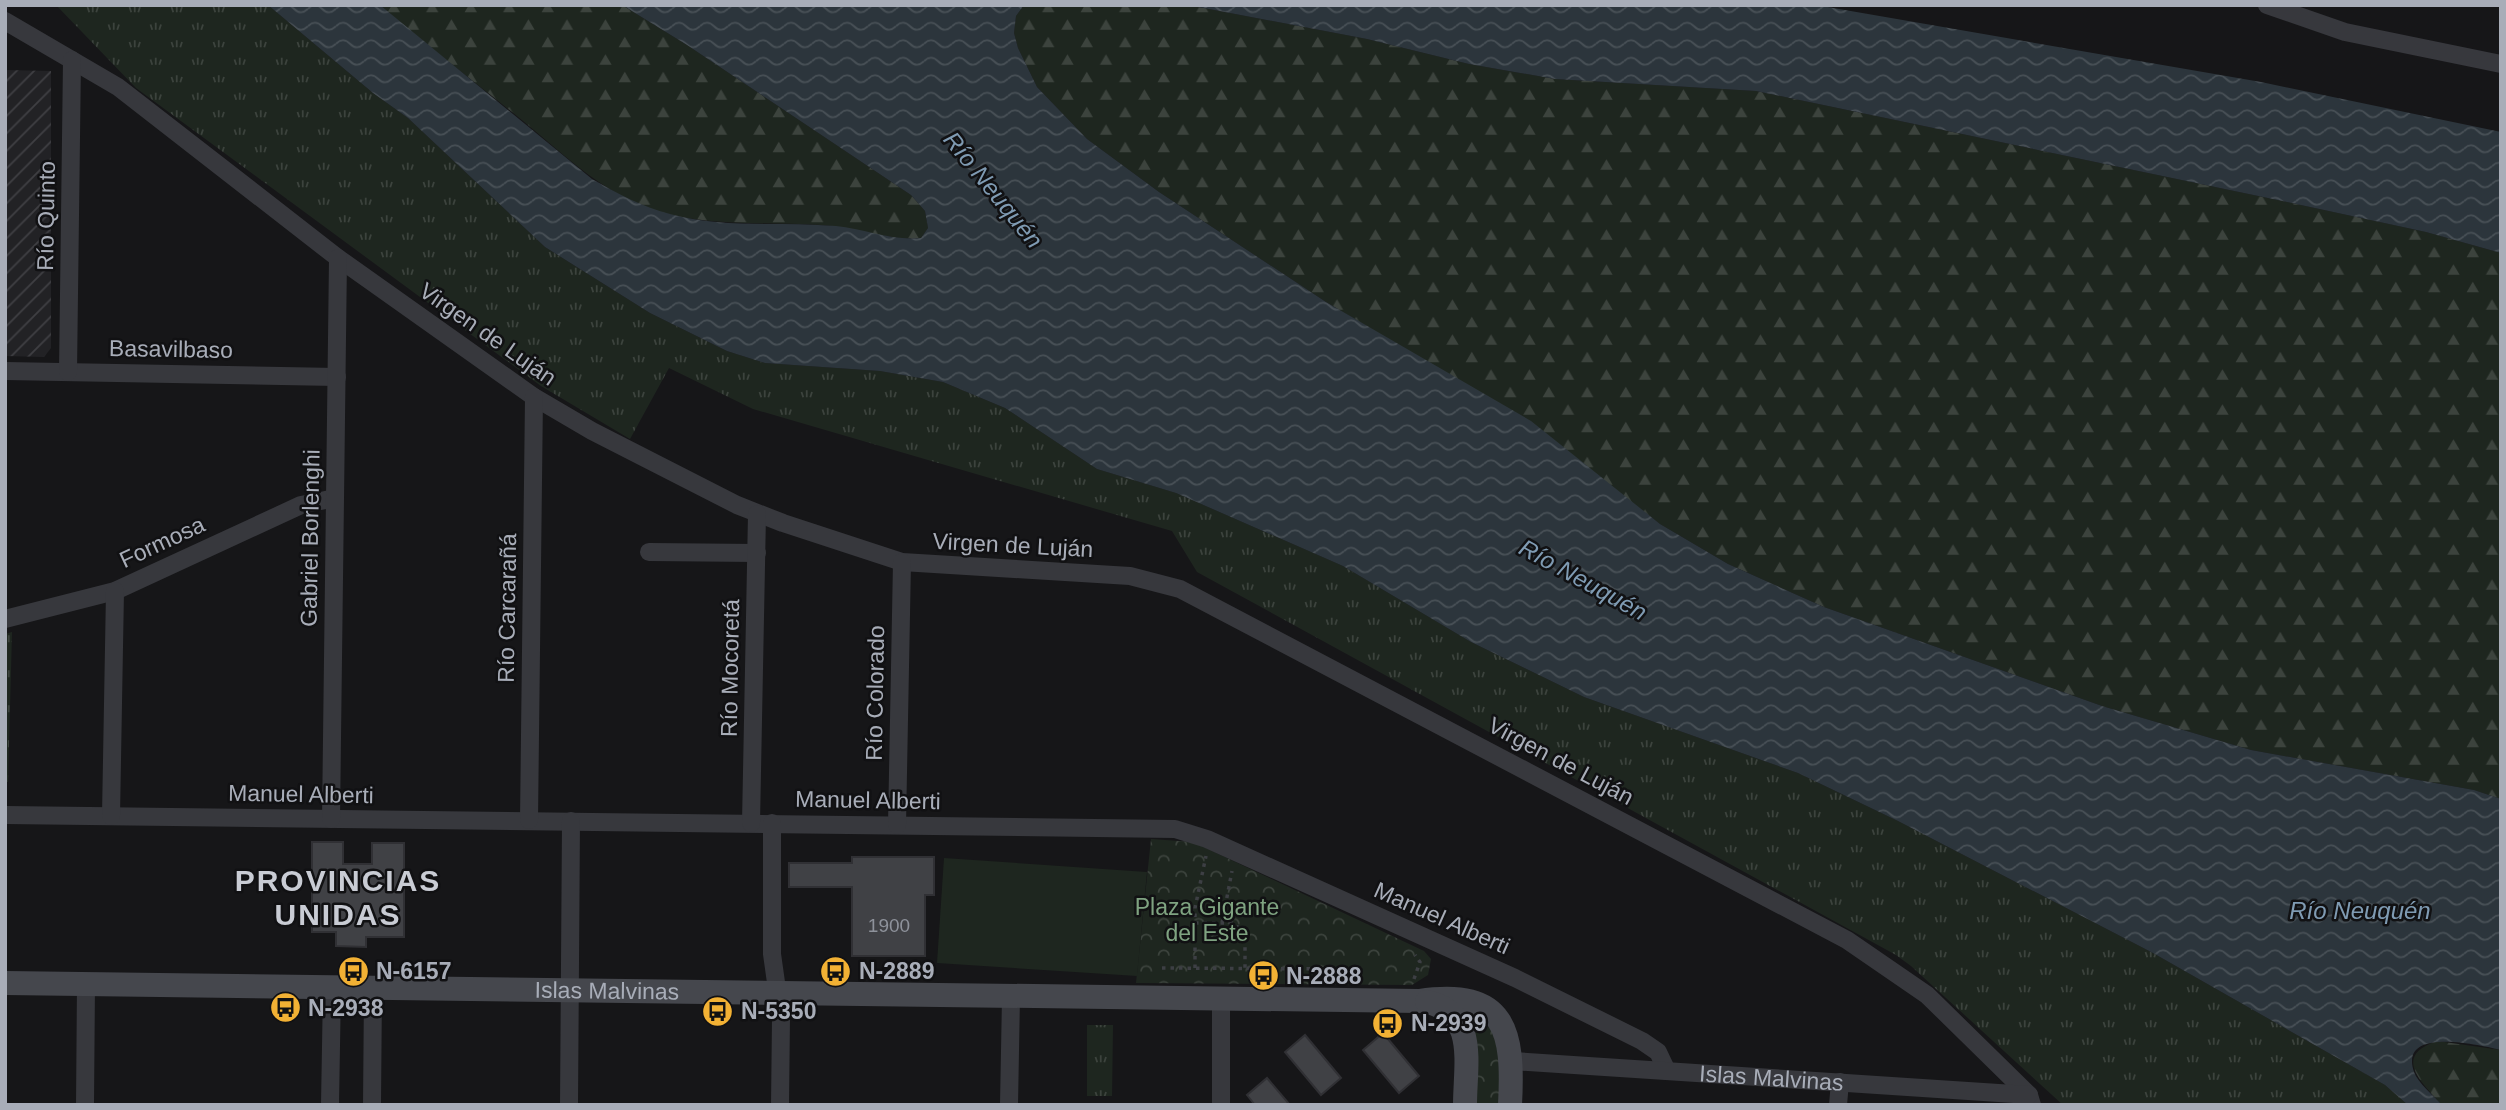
<svg xmlns="http://www.w3.org/2000/svg" width="2506" height="1110" font-family="Helvetica,sans-serif">
<defs>
<pattern id="industrial-furrows" width="10" height="10" patternUnits="userSpaceOnUse" patternTransform="scale(1.75)"><rect width="10" height="10" fill="#222225"/><path d="M-1 1l2-2M0 10L10 0M9 11l2-2" fill="none" stroke="#3f3f43"/></pattern>
<pattern id="grass-tufts" width="24" height="20" patternUnits="userSpaceOnUse" patternTransform="scale(1.75)"><rect width="24" height="20" fill="#1e261f"/><path d="M3 7l-1-3M5 7V3M7 7l1-3M15 17l-1-3M17 17v-4M19 17l1-3" fill="none" stroke="#3c433d"/></pattern>
<pattern id="forest-firs" width="22" height="20" patternUnits="userSpaceOnUse" patternTransform="scale(1.75)"><rect width="22" height="20" fill="#1e261f"/><path d="M5 1l3.5 6h-7zM16 11l3.5 6h-7z" fill="#3c433d"/></pattern>
<pattern id="park-crowns" width="20" height="18" patternUnits="userSpaceOnUse" patternTransform="scale(1.75)"><rect width="20" height="18" fill="#1e261f"/><path d="M2 6a3 3 0 1 1 6 0M12 15a3 3 0 1 1 6 0" fill="none" stroke="#3c433d"/></pattern>
<pattern id="water-waves" width="16" height="10" patternUnits="userSpaceOnUse" patternTransform="scale(1.75)"><rect width="16" height="10" fill="#2c353c"/><path d="M0 5q4-4 8 0t8 0" fill="none" stroke="#485056"/></pattern>
</defs>
<rect width="100%" height="100%" fill="#161618"/>
<path fill="url(#industrial-furrows)" d="M5,70L51,71V348L44,357L5,356Z"/>
<path fill="url(#grass-tufts)" d="M56,5H268L373,93L408,118L545,247L650,313L727,351L765,363L880,371L943,382L1005,408L1097,469L1176,493L1343,566L1471,642L1584,697L1798,773L1898,821L2153,953L2385,1085L2408,1105H2063L1911,966L1896,955L1197,572L1172,531L753,409L669,368L630,439L541,386L136,88Z
M12,632L8,782H5V634Z
M1087,1025H1113L1112,1096H1087Z"/>
<path fill="url(#forest-firs)" d="M380,5H622L687,45L911,195L925,211L928,228L921,238C888,241 854,227 821,225C772,222 720,226 672,215C608,201 566,155 517,116C471,79 425,44 380,5Z
M1024,5H1188L1367,39L1469,64L1555,79L1756,91L2287,202L2426,232L2501,253V799L2474,790L2251,750L2102,706L1824,607L1728,564L1660,524L1597,476L1424,360L1326,302L1159,192L1087,139L1037,87L1018,48L1014,33L1016,16Z
M2437,1041L2501,1050V1105H2442C2421,1082 2392,1056 2437,1041Z"/>
<path fill="url(#park-crowns)" d="M1151,839L1193,842L1424,951L1431,959L1428,975L1412,985L1136,983Z
M1462,1008C1511,1033 1500,1056 1502,1105H1472Z"/>
<path fill="#1e261f" d="M944,858L1147,872L1137,976L937,963Z"/>
<path fill="url(#water-waves)" d="M268,5H380L592,179C617,193 642,207 670,214C723,229 782,221 836,226C864,229 893,241 921,238L928,228L925,211L911,195L687,45L622,5H1024L1016,16L1014,33L1018,48L1037,87L1087,139L1159,192L1326,302L1531,421L1660,524L1728,564L1824,607L2102,706L2251,750L2474,790L2501,799V1050C2482,1046 2398,1025 2414,1072C2418,1083 2434,1096 2442,1105H2408L2385,1085L2153,953L1898,821L1798,773L1584,697L1471,642L1343,566L1176,493L1097,469L1005,408L943,382L880,371L765,363L727,351L650,313L545,247L408,118L373,93Z
M1188,5H1816L2261,82L2501,132V253L2426,232L2287,202L1756,91L1555,79L1469,64L1367,39Z"/>
<path fill="#404145" stroke="#303034" stroke-width="2" d="M312,842H343V864H372V843H404V937H366V947L336,946V932H312Z
M852,857H934V895H925V956H852V887H789V863H852Z
M1383,1033L1419,1076L1399,1093L1363,1050Z
M1305,1035L1341,1078L1321,1095L1285,1052Z
M1267,1078L1290,1105H1255L1247,1095Z"/>
<g fill="none" stroke-linecap="round" stroke-linejoin="round">
<path stroke="#3d3f44" stroke-width="3.5" stroke-dasharray="3.5 5" stroke-linecap="butt" d="M1195,923H1232L1245,932V968
M1222,923L1232,871
M1162,968L1334,969V980
M1195,968V908L1206,856
M1414,979L1420,962L1415,955"/>
<g stroke="#37383d" stroke-width="18">
<path d="M2267,5L2345,32L2501,64"/>
<path d="M5,21L118,87L338,258L534,397L592,431L737,505L783,523L902,562L1130,576L1180,589L1847,940L1927,995L2029,1095L2032,1105"/>
<path d="M5,371L337,377"/>
<path d="M68,372L72,60"/>
<path d="M649,552L757,553"/>
<path d="M5,619L115,591L301,505L335,498"/>
<path d="M5,815L1175,829L1207,839L1515,978L1642,1041L1658,1052L1667,1071"/>
<path d="M111,816L115,591"/>
<path d="M331,819L338,258"/>
<path d="M529,820L534,397"/>
<path d="M751,823L757,514"/>
<path d="M772,823V954L781,1018L780,1105"/>
<path d="M897,825L902,562"/>
<path id="s1" d="M1513,1061L2029,1095"/>
<path d="M85,1105L86,984"/>
<path d="M330,1105L332,988"/>
<path d="M372,1105L373,989"/>
<path d="M569,1105L571,821"/>
<path d="M1009,1105L1011,997"/>
<path d="M1221,1105V999"/>
<path d="M1838,1105L1840,1082"/>
</g>
<g stroke="#45474d" stroke-width="24">
<path id="s2" d="M5,983L1419,1001C1506,988 1514,1031 1510,1105"/>
<path d="M1427,1002C1478,1013 1465,1064 1465,1105"/>
</g>
</g>
<defs>
<symbol id="bus-disc" viewBox="-11 -11 22 22"><circle r="9.5" fill="#f2b134" stroke="#111113"/><path d="M-5-6H5V4H4V6H2V4H-2V6H-4V4H-5ZM-3.5-4V0h7V-4ZM-3.5 1.2v1.5H-2V1.2ZM2 1.2v1.5H3.5V1.2Z" fill="#111"/></symbol>
</defs>
<g fill-rule="evenodd">
<use href="#bus-disc" x="336" y="954" width="35" height="35"/>
<use href="#bus-disc" x="818" y="954" width="35" height="35"/>
<use href="#bus-disc" x="1246" y="958" width="35" height="35"/>
<use href="#bus-disc" x="268" y="990" width="35" height="35"/>
<use href="#bus-disc" x="700" y="994" width="35" height="35"/>
<use href="#bus-disc" x="1370" y="1006" width="35" height="35"/>
</g>
<g text-anchor="middle" stroke-width="5" stroke-linejoin="round" paint-order="stroke">
<g font-size="19" fill="#8e929b">
<text x="889" y="932">1900</text>
</g>
<g font-size="23" fill="#a8adb8" stroke="#111113">
<text transform="translate(46 216) rotate(-89)" y="8">Río Quinto</text>
<text transform="translate(488 334) rotate(35)" y="8">Virgen de Luján</text>
<text transform="translate(171 349) rotate(1)" y="8">Basavilbaso</text>
<text transform="translate(310 538) rotate(-89)" y="8">Gabriel Borlenghi</text>
<text transform="translate(162 542) rotate(-25)" y="8">Formosa</text>
<text transform="translate(1013 545) rotate(3)" y="8">Virgen de Luján</text>
<text transform="translate(507 608) rotate(-89)" y="8">Río Carcarañá</text>
<text transform="translate(730 668) rotate(-89)" y="8">Río Mocoretá</text>
<text transform="translate(875 693) rotate(-89)" y="8">Río Colorado</text>
<text transform="translate(1561 761) rotate(28)" y="8">Virgen de Luján</text>
<text transform="translate(301 794) rotate(1)" y="8">Manuel Alberti</text>
<text transform="translate(868 800) rotate(1)" y="8">Manuel Alberti</text>
<text transform="translate(1442 918) rotate(24)" y="8">Manuel Alberti</text>
<text dy="8" stroke="none"><textPath href="#s2" startOffset="602">Islas Malvinas</textPath></text>
<text dy="8" stroke="none"><textPath href="#s1" startOffset="259">Islas Malvinas</textPath></text>
</g>
<g font-size="23" fill="#7fa381" stroke="#111113">
<text x="1207" y="915">Plaza Gigante<tspan x="1207" dy="26">del Este</tspan></text>
</g>
<g font-size="23" font-weight="bold" fill="#a8adb8" stroke="#111113" text-anchor="start">
<text x="376" y="979">N-6157</text>
<text x="859" y="979">N-2889</text>
<text x="1286" y="984">N-2888</text>
<text x="308" y="1016">N-2938</text>
<text x="741" y="1019">N-5350</text>
<text x="1411" y="1031">N-2939</text>
</g>
<g font-size="24" font-style="italic" fill="#7f9bb3" stroke="#111113">
<text transform="translate(993 190) rotate(51)" y="8">Río Neuquén</text>
<text transform="translate(1583 580) rotate(29)" y="8">Río Neuquén</text>
<text x="2360" y="919">Río Neuquén</text>
</g>
<g font-size="30" font-weight="bold" letter-spacing="2" fill="#c9ccd4" stroke="#111113">
<text x="338" y="891">PROVINCIAS<tspan x="338" dy="34">UNIDAS</tspan></text>
</g>
</g>
<rect width="2506" height="1110" fill="none" stroke="#a8adb8" stroke-width="14"/>
</svg>
